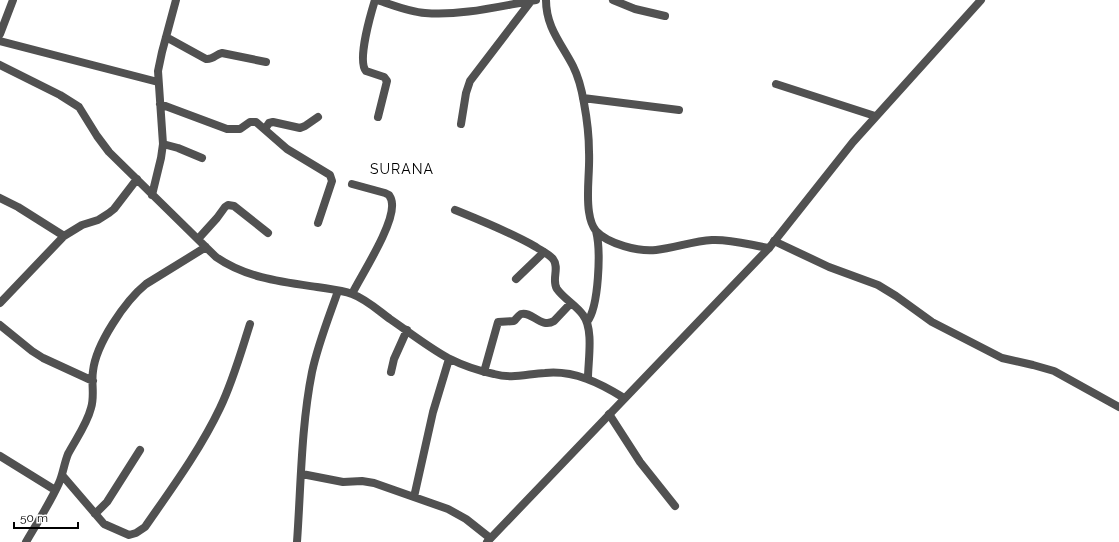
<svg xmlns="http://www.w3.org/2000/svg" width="1119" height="542" font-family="Raleway,sans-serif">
<rect width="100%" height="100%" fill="#fff"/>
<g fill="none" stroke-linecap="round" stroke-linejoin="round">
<path stroke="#515151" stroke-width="8" d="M375,0C371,13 357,61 366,71L384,77L387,81L378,117
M377,0C393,5 409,12 425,13C462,16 500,6 536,0
M546,0C546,27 561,43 573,66C579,78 582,91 584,103C587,119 589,135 589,152C590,171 586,193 589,212C590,219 592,226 596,231C608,244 639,252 656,250C675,248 693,241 712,240C731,239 750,245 769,248
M613,0L635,9L665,16
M0,34L13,0
M166,37L206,59C213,60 216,54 222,53L266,62
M0,41L158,82
M0,65L60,95L79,107L97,136L109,152L216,257C246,278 282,282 317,287C329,289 341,290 352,294C366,299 379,311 390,319C409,332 428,347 448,358C462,365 479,371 494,374C511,379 527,374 545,373C574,370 600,383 624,398
M776,84L875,116
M583,98L679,110
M160,104L227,129H240L250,122H256L287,149L330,175L332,181L318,223
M461,124L466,93L470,81L531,1
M265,129L269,123L273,122L300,128L305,126L318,117
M163,144L178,148L202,158
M152,195L161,158L163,144L158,71L162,52L176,0
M0,198L18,207L64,236
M455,210C482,221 510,232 536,247C542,251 549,254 553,259C560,268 551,280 557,289C564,299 576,305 583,315C594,329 588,361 588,378
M198,239L217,218L225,207L228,205L234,206L268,233
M774,241L829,267L878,285L896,296L932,322L1002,358L1033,365L1054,371L1119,407
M516,279L544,252
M352,294C362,274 394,225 392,204C392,201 391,198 389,195L385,193L352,184
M0,303L64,236L82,225L98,220L109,213L114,209L137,179
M587,322C599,307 601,250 596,231
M0,325L32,351L43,358L93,381
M391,372L394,359L407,330
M484,372L498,322L514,321C516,319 518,316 521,314C532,311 541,329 554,321L571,303
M609,414L640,462L675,506
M0,456L55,490
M302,474L343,482L362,481L374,483L448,509L466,519L490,538
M62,475L104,524L129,535L136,533L145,527C172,488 200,450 220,408C233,381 241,352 250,324
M414,497L433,412L449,359
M95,514L107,502L140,450
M26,542C37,523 50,503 59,483C63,474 64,464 68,454C76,439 87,424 91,408C95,396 91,383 93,371C96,344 125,301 146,284L206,247
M297,542C301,486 301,427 312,372C318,344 329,317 338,291"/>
<path stroke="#515151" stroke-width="8" d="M487,542L769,248L853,142L981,0"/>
</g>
<g text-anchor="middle" stroke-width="4" stroke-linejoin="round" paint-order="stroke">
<g font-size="14" letter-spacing="1" fill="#000" stroke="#fff">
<text x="402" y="174">SURANA</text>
</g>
</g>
<path d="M14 522v6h64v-6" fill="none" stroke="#000000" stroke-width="2"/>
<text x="20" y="522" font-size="12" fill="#000000" stroke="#ffffff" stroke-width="3" paint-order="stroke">50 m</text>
</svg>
